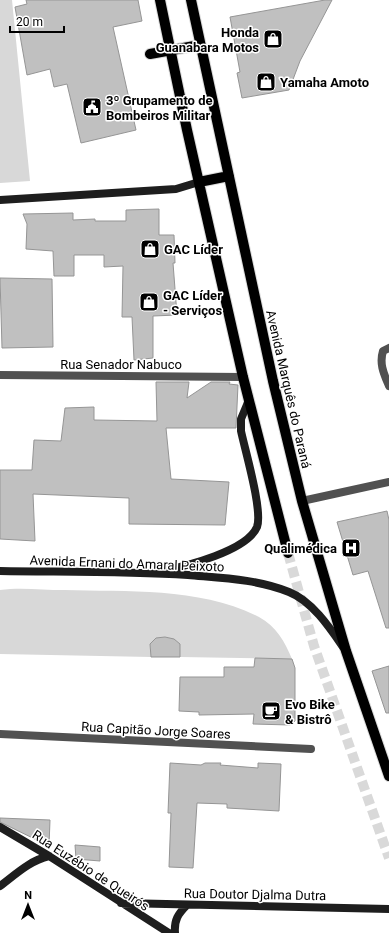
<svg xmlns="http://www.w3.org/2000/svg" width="389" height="933" font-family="Roboto,sans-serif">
<rect width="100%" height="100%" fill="#fff"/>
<path fill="#d8d8d8" d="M0,0H12L30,181L0,183Z
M0,590C20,587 43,590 64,590C128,592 200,587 259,617C276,626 285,642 292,659L180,657V644C170,635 160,635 150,644L151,657L0,654Z"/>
<path fill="#c0c0c0" stroke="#959595" d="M26,0H138L142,21L113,27L136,130L81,143L67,84L54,87L50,69L27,75L15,7L27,4Z
M325,0H332L300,61L289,90L242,98L237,73L240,72L230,17Z
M159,209V235H174L175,263H173L177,315L153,316V358L134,360L132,317H122L123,266L104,267V255H74V276H54L53,251L26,249L27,224L23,214L73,213V220L95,219V221H126V210Z
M0,278L52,279L53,347L2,348Z
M156,382H189L187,398L211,382H230L229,384L238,385L236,428H166L171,479L229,482L225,525L129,524V498L33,494L35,541L0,539V470H32L34,440L61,441L65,408L94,407V420L157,421Z
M387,511L389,520V628H386L368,571L353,575L337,522Z
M165,637L174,639L180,644V657H151L150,644L156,638Z
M255,658L292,659L295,668V721L290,725L253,724L254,714L199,715V712L179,711L180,677H224V667H254Z
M389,666V713H386L372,671Z
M170,763L201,765L205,763H221L220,765L258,768V763L281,764L279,811L227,808V804L197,803L193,868L169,867L171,813H168Z
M0,818L50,820L49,846L0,822Z
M75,845L100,847V861L76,859Z"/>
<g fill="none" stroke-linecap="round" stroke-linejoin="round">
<path stroke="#d9d9d9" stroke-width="10" stroke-dasharray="10 5" stroke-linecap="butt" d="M288,553L314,646L389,858"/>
<defs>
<path id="primary" d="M160,0L187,130L243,377L288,553
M191,0L273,381L302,501L346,651L389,776
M150,54L200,45
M199,182L229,176"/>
</defs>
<use href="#primary" stroke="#dbdbdb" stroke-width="12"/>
<path stroke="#515151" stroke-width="8" d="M389,348L383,351C379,364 384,374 389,386
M0,375L243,377
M302,501L389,482
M0,734L311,749"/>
<path stroke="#1e1e1e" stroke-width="8" d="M0,200L176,189L199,182
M0,571C63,572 125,571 188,575C221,578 257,579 289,592C312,601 330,628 343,647
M162,571C186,566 247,551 257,527C263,511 245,450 241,431V419L249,400
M0,827L49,856L169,933
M0,886C16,874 29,861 49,856
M121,903L389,909
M175,933C174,920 178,914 187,905"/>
<use href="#primary" stroke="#000" stroke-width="10"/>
</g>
<defs>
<symbol id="shop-square" viewBox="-11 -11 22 22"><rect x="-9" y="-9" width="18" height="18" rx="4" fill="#000" stroke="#fff"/><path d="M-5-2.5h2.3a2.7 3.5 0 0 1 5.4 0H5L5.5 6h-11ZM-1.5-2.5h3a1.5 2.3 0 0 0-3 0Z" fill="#fff"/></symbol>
<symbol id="civic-square" viewBox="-11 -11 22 22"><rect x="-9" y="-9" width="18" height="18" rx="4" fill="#000" stroke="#fff"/><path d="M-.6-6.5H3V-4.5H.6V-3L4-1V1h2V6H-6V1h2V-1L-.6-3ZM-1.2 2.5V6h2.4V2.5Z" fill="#fff"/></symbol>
<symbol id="hospital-square" viewBox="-11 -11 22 22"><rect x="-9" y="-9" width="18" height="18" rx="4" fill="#000" stroke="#fff"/><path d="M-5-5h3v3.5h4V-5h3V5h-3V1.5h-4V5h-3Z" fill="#fff"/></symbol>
<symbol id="cafe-square" viewBox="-11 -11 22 22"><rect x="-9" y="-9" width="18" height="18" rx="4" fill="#000" stroke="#fff"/><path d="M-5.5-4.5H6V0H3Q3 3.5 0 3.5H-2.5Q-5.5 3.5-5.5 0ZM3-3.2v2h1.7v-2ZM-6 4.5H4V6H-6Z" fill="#fff"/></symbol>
</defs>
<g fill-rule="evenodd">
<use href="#shop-square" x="262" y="28" width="22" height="22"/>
<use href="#shop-square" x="255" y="71" width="22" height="22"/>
<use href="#civic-square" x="81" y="96" width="22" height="22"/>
<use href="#shop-square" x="139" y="238" width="22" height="22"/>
<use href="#shop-square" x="138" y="291" width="22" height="22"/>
<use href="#hospital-square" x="340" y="537" width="22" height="22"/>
<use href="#cafe-square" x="260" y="700" width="22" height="22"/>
</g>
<g text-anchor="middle" stroke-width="3" stroke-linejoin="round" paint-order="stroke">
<g font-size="13" font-weight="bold" fill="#000" stroke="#fff" text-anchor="start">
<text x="259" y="37" text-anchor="end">Honda<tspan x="259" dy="15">Guanabara Motos</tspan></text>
<text x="280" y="87">Yamaha Amoto</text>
<text x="106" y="105">3º Grupamento de<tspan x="106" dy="15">Bombeiros Militar</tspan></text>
<text x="164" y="254">GAC Líder</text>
<text x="163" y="300">GAC Líder<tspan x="163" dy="15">- Serviços</tspan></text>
<text x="337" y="553" text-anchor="end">Qualimédica</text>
<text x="285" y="709">Evo Bike<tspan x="285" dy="15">&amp; Bistrô</tspan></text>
</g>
<g font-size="13" fill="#000" stroke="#fff">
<text x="121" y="369">Rua Senador Nabuco</text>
<text transform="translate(289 389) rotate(77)" y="5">Avenida Marquês do Paraná</text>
<text transform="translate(127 563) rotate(2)" y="5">Avenida Ernani do Amaral Peixoto</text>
<text transform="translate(156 730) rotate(3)" y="5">Rua Capitão Jorge Soares</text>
<text transform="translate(91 870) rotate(33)" y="5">Rua Euzébio de Queirós</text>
<text transform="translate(255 894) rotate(1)" y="5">Rua Doutor Djalma Dutra</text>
</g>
</g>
<g transform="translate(28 905)" stroke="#ffffff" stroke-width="3" paint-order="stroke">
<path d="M0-3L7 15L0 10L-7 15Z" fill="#000000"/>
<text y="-6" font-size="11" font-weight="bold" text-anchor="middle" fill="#000000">N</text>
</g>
<path d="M10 26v6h54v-6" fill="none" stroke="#000000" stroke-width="2"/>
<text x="16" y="26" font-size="12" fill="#000000" stroke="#ffffff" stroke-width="3" paint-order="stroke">20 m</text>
</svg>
